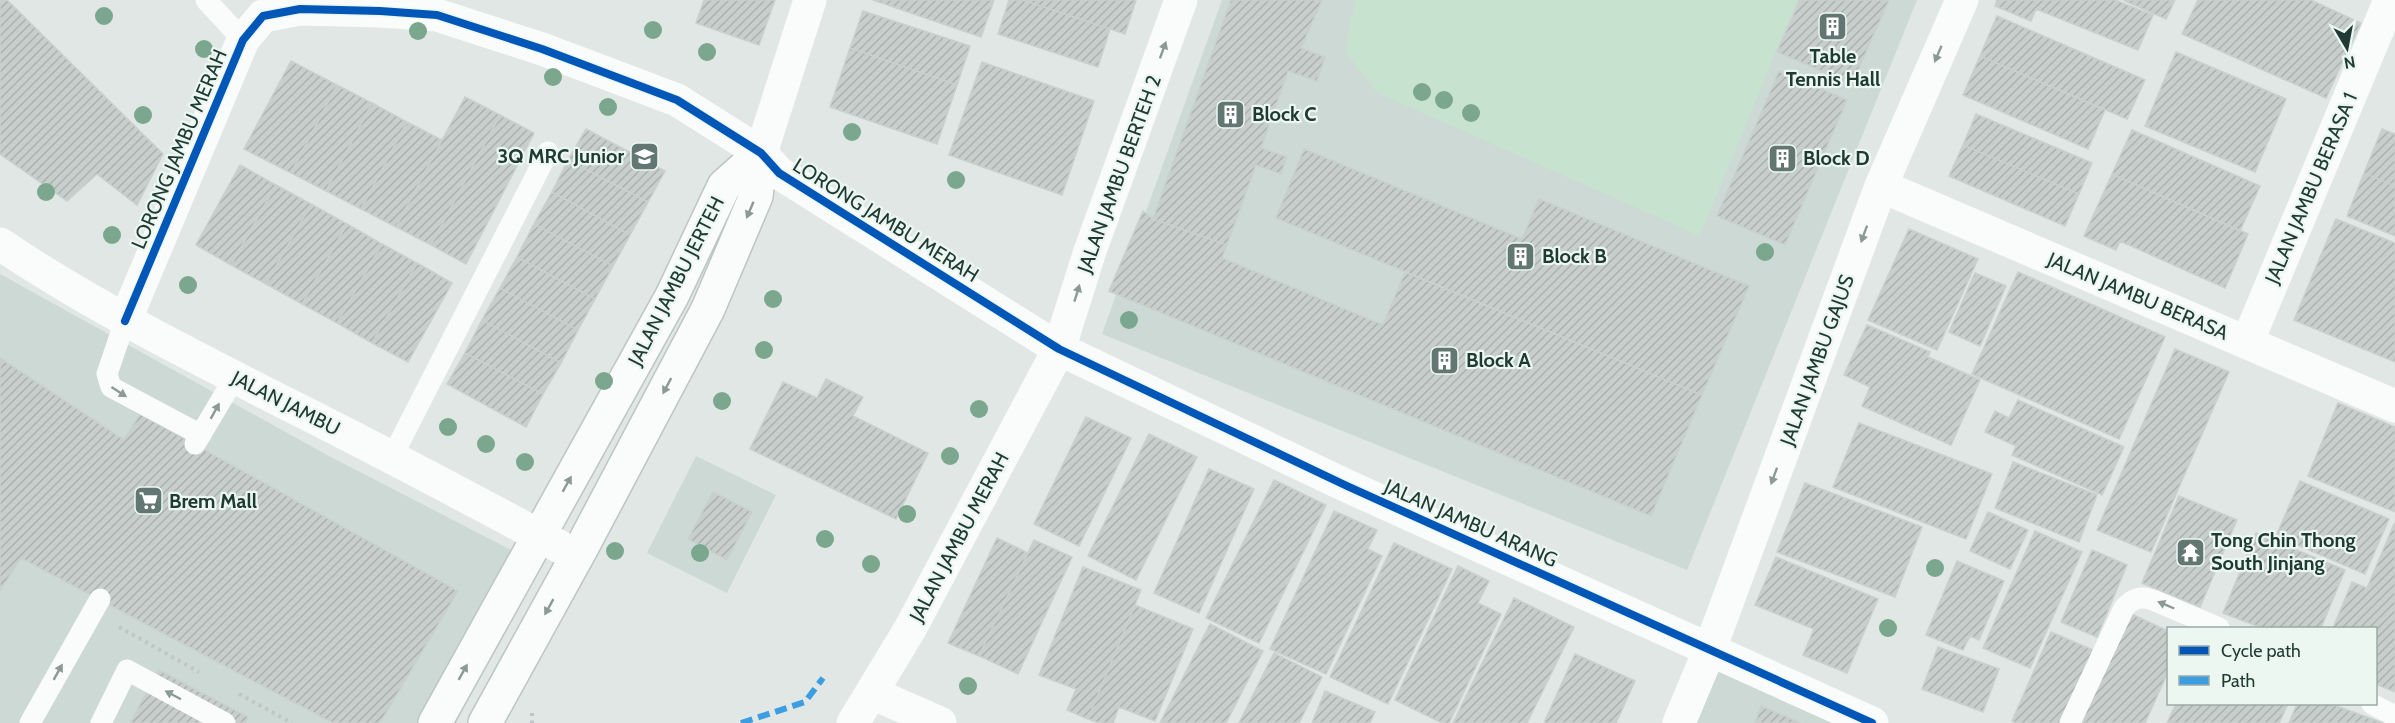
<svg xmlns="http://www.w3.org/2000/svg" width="2395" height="723" font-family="Cabin,sans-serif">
<defs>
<pattern id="building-hatch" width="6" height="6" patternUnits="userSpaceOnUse" patternTransform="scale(1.5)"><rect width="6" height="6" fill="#c7cecb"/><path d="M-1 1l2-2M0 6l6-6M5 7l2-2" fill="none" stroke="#aab2af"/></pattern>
</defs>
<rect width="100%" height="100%" fill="#e0e7e4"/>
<path fill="#cdd9d4" d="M1222,0H1917L1687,570L1102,334Z
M0,274L327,455L517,553L420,723H0Z
M696,456L776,495L727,593L647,553Z
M1716,667L1840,723H1693Z"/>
<path fill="#c8e2d0" d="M1355,0H1797L1700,236L1378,93L1345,52Z"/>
<path fill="url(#building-hatch)" stroke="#c9d0cd" stroke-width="1.5" d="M0,0H7L163,154L137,205L97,174L67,201L0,154Z
M704,0H775L759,45L696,23Z
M873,0H994L981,37Z
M1009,0H1023L1110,29L1098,67L998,34Z
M1023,0H1136L1125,34Z
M1231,0H1322L1301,48L1325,57L1317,81L1288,71L1261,148L1287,157L1281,174L1256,165L1227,245L1153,219Z
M1800,0H1889L1852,84L1777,52Z
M1997,0H2115L2153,15L2138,50L2036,9L2031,21L1995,6Z
M2123,0H2175L2166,19Z
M2198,0H2311L2361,23L2326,98L2182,34Z
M863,11L970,46L957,85L850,48Z
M1997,16L2145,80L2127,119L1980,56Z
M850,48L957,85L937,144L830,107Z
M2176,52L2286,99L2255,172L2145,126Z
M1980,56L2105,110L2088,149L1963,95Z
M291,61L337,85L291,173L244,149Z
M982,62L1094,101L1062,195L949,155Z
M1779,71L1847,100L1785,245L1717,216Z
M337,85L372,103L326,191L291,173Z
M465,97L500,115L431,245L396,227Z
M372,103L407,122L361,209L326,191Z
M1976,114L2092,163L2079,194L1963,145Z
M500,115L534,133L466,264L431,245Z
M407,122L442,140L396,227L361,209Z
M586,129L665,171L648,202L568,160Z
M2382,129L2395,134V186L2364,173Z
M2132,130L2260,186L2240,231L2112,174Z
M1963,145L2079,194L2065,226L1949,176Z
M1304,149L1522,239L1539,199L1749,286L1702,395L1276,218Z
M568,160L648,202L630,235L552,192Z
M240,165L276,185L231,265L196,245Z
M2364,173L2395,186V236L2347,216Z
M2112,174L2248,234L2225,288L2120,241L2116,250L2084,236Z
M276,185L311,204L266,284L231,265Z
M552,192L630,235L613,266L534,224Z
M311,204L347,224L302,304L266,284Z
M1143,211L1153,219L1227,245L1222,258L1383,325L1405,272L1702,395L1651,516L1109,291Z
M2336,219L2395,243V362L2294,320Z
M347,224L382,244L337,323L302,304Z
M534,224L613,266L595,299L517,257Z
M1909,229L1978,259L1937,350L1868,320Z
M382,244L417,263L372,343L337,323Z
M517,257L595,299L578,330L500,288Z
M417,263L452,283L408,362L372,343Z
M2018,272L2165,337L2119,439L1972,374Z
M1975,273L2006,286L1980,346L1949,332Z
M500,288L578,330L561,363L482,320Z
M482,320L561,363L543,394L465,353Z
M1867,325L1930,352L1928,357L1980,380L1951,445L1862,406L1870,387L1844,375Z
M2175,349L2229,372L2151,552L2097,530Z
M465,353L543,394L526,427L447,384Z
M0,358L124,440L140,414L458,591L380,723H333L21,558L0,591Z
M826,379L863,397L853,416L928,453L896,519L750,449L783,382L817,398Z
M2018,400L2124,447L2102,495L2012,455L2016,446L1985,432L1995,411L2009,418Z
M2338,403L2395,427V512L2308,476Z
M1086,417L1131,438L1079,546L1034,524Z
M1859,423L1992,474L1966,539L1833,487Z
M1149,434L1197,457L1136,580L1088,556Z
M2013,462L2097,495L2079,542L1995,508Z
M1209,469L1254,489L1199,613L1154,593Z
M1274,480L1326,505L1259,643L1206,618Z
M2300,481L2389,519L2365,574L2276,536Z
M1805,483L1922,527L1895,597L1777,552Z
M713,492L752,512L727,560L688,539Z
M2179,496L2237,520L2200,607L2142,583Z
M1334,511L1377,530L1368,549L1382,556L1326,674L1270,649Z
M1988,512L2028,530L2010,569L1970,551Z
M2394,524H2395V692L2376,684V628H2333L2352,582L2367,588Z
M2035,531L2082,552L2030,668L1983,648Z
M2256,533L2345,570L2321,628H2262L2223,613Z
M997,538L1028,553L979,656L948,643Z
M1034,540L1072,557L1018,674L979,656Z
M1394,543L1452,569L1388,704L1330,677Z
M2092,550L2127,565L2097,637L2061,622Z
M1776,557L1878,599L1847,673L1803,655L1814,629L1755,605Z
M1957,561L2004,581L1979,640L1970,636L1963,650L1926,635Z
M1458,566L1489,581L1478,603L1501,614L1449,723H1442L1395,700Z
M1083,567L1141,590L1088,719L1067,710L1076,689L1039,675Z
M1514,598L1574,627L1527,723H1453Z
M1135,605L1193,629L1155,721L1119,707L1113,723H1099L1088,719Z
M2127,612L2168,631V672L2145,723H2076Z
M1210,624L1263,651L1226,723H1160Z
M2051,632L2093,650L2062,723H2016L2012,721Z
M1938,647L1999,669L1983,712L1922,689Z
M1274,653L1322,677L1299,723H1239Z
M1575,654L1635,681L1616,723H1544Z
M159,670L248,717L245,723H130Z
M1325,691L1375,712L1370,723H1312Z
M2176,704H2288L2279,723H2167Z
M2297,704H2331L2383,723H2289Z
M1761,706L1801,723H1755Z"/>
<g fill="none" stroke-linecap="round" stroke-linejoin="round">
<defs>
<path id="secondary" d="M435,723L672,296L724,186L761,153
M485,723L582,547L708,309L756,196L761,153"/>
</defs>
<use href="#secondary" stroke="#bcc6c3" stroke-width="36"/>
<path stroke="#bec7c5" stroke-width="4" stroke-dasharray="3 4.5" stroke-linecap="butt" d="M119,627L199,672
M239,694L292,723
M532,713V723"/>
<path stroke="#fafbfb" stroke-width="21" d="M206,0L243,40
M125,321L107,374L111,387L201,435
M195,444L235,377
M392,457L548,152
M2372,704L2395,716
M30,723L100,599
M101,723L127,670L225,723
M2070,723L2124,608C2133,598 2140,596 2153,600L2219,628"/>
<path stroke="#fafbfb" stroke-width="33" d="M761,153L810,0
M1881,186L2395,406
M0,244C97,309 202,361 307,414C398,460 488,508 577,556
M125,321L243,40L263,16L300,9L380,11L437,15L542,49L677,100L761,153L779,173L1059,349L1347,486L1872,723
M2247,343L2390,0
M872,693L940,723
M853,723L910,629L1059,349L1090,251L1181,0
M1679,723L1710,649L1881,186L1962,0"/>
<use href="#secondary" stroke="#fafbfb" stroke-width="33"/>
<path stroke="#3c9ee2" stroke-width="6" stroke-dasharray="12 6" stroke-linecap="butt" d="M741,723L805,702L823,678"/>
<defs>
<path id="cycleway" d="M125,321L243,40L263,16L300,9L380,11L437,15L542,49L677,100L761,153L779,173L1059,349L1347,486L1872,723"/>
</defs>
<use href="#cycleway" stroke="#edf7f2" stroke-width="11"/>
<use href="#cycleway" stroke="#0057b8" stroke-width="8"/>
</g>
<g fill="#7aa78d">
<circle cx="104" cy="16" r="9"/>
<circle cx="653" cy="30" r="9"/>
<circle cx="418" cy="31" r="9"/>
<circle cx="204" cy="49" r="9"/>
<circle cx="707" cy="52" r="9"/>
<circle cx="553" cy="77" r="9"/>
<circle cx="1422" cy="92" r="9"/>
<circle cx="1444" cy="100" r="9"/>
<circle cx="608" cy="107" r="9"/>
<circle cx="1471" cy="113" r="9"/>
<circle cx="143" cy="115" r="9"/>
<circle cx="852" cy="132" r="9"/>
<circle cx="956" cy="180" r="9"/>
<circle cx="46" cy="192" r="9"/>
<circle cx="112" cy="235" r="9"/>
<circle cx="1765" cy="252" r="9"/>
<circle cx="188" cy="285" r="9"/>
<circle cx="773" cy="299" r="9"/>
<circle cx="1129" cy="320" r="9"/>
<circle cx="764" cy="350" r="9"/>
<circle cx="604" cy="381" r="9"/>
<circle cx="722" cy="401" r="9"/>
<circle cx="979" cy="409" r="9"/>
<circle cx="448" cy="427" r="9"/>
<circle cx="486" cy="444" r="9"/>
<circle cx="950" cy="456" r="9"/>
<circle cx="525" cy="462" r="9"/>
<circle cx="907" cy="514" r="9"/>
<circle cx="825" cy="539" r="9"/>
<circle cx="615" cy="551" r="9"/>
<circle cx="700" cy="553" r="9"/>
<circle cx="871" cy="564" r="9"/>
<circle cx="1935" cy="568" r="9"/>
<circle cx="1888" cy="628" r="9"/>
<circle cx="968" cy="686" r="9"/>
</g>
<defs><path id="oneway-solid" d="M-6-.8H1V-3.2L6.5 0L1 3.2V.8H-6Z" transform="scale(1.5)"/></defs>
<g fill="#8c9a97">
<use href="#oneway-solid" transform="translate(1163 50) rotate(-70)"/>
<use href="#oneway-solid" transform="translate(1938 54) rotate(113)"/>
<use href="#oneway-solid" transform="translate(750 210) rotate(113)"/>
<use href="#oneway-solid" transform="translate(1864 234) rotate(110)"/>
<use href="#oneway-solid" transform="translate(1077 293) rotate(-73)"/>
<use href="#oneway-solid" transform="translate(667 386) rotate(118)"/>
<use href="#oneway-solid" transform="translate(119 392) rotate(33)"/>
<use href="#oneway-solid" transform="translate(215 411) rotate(-61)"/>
<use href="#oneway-solid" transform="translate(1774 476) rotate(110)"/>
<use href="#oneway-solid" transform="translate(567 484) rotate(-61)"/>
<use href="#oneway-solid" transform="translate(2166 605) rotate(-157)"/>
<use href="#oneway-solid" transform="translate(549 607) rotate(119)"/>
<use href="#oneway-solid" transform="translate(58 672) rotate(-61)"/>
<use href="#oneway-solid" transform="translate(463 672) rotate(-61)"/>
<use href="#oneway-solid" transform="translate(173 695) rotate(-152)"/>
</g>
<defs>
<symbol id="building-square" viewBox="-11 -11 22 22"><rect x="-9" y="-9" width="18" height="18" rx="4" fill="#627771" stroke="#edf7f2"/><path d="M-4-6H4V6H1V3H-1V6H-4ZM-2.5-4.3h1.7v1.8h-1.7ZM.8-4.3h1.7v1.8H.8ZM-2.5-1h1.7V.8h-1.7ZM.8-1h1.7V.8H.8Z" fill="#fff"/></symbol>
<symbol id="school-square" viewBox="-11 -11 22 22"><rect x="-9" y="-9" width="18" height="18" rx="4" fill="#627771" stroke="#edf7f2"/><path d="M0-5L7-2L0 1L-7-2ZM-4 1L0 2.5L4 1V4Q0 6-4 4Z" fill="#fff"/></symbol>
<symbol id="supermarket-square" viewBox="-11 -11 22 22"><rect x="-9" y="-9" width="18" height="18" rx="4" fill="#627771" stroke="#edf7f2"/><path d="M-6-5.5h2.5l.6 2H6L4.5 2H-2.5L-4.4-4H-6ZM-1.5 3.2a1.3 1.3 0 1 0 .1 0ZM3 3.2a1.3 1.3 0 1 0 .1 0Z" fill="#fff"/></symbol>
<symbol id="temple-square" viewBox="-11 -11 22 22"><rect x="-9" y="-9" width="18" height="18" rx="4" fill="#627771" stroke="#edf7f2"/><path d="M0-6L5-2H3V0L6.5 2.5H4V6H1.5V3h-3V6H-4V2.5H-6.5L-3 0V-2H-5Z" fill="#fff"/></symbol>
</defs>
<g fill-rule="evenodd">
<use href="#building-square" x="1816" y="10" width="33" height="33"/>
<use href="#building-square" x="1214" y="98" width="33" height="33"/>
<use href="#school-square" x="628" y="140" width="33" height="33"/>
<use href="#building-square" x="1766" y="142" width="33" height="33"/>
<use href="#building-square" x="1504" y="240" width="33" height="33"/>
<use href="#building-square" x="1428" y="344" width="33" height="33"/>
<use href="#supermarket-square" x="132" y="484" width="33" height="33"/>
<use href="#temple-square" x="2174" y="536" width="33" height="33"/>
</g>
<g text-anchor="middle" stroke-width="4.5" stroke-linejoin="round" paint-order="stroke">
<g font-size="20" font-weight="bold" fill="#1e3a33" stroke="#edf7f2" text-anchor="start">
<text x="1833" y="63" text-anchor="middle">Table<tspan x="1833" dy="23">Tennis Hall</tspan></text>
<text x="1252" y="121">Block C</text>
<text x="624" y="163" text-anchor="end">3Q MRC Junior</text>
<text x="1803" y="165">Block D</text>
<text x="1542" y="263">Block B</text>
<text x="1466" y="367">Block A</text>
<text x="169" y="508">Brem Mall</text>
<text x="2211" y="547">Tong Chin Thong<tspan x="2211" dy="23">South Jinjang</tspan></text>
</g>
<g font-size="20" fill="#1e3a33" stroke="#edf7f2">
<text transform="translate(179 149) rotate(-67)" y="7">LORONG JAMBU MERAH</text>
<text transform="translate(1119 174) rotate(-70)" y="7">JALAN JAMBU BERTEH 2</text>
<text transform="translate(2311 188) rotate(-67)" y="7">JALAN JAMBU BERASA 1</text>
<text transform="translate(886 220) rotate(32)" y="7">LORONG JAMBU MERAH</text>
<text transform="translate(676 281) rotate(-63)" y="7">JALAN JAMBU JERTEH</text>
<text transform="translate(2138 296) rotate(23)" y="7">JALAN JAMBU BERASA</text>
<text transform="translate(1817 360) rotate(-70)" y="7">JALAN JAMBU GAJUS</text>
<text transform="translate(286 403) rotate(27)" y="7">JALAN JAMBU</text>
<text transform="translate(1471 523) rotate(24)" y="7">JALAN JAMBU ARANG</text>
<text transform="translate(959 537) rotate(-62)" y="7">JALAN JAMBU MERAH</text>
</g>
</g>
<rect x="2167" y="627" width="210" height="78" fill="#edf7f2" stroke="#9aaba6" stroke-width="1.5"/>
<rect x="2179" y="646" width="30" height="9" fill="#0057b8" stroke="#9aaba6" stroke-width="1.5"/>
<text x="2221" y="657" font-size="18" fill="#1e3a33">Cycle path</text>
<rect x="2179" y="676" width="30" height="9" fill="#3c9ee2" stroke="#9aaba6" stroke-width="1.5"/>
<text x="2221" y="687" font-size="18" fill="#1e3a33">Path</text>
<g transform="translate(2347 48) rotate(170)" stroke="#edf7f2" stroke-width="4.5" paint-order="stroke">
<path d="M0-4.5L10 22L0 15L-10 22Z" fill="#1e3a33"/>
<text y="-9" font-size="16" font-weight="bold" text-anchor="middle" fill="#1e3a33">N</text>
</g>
</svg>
